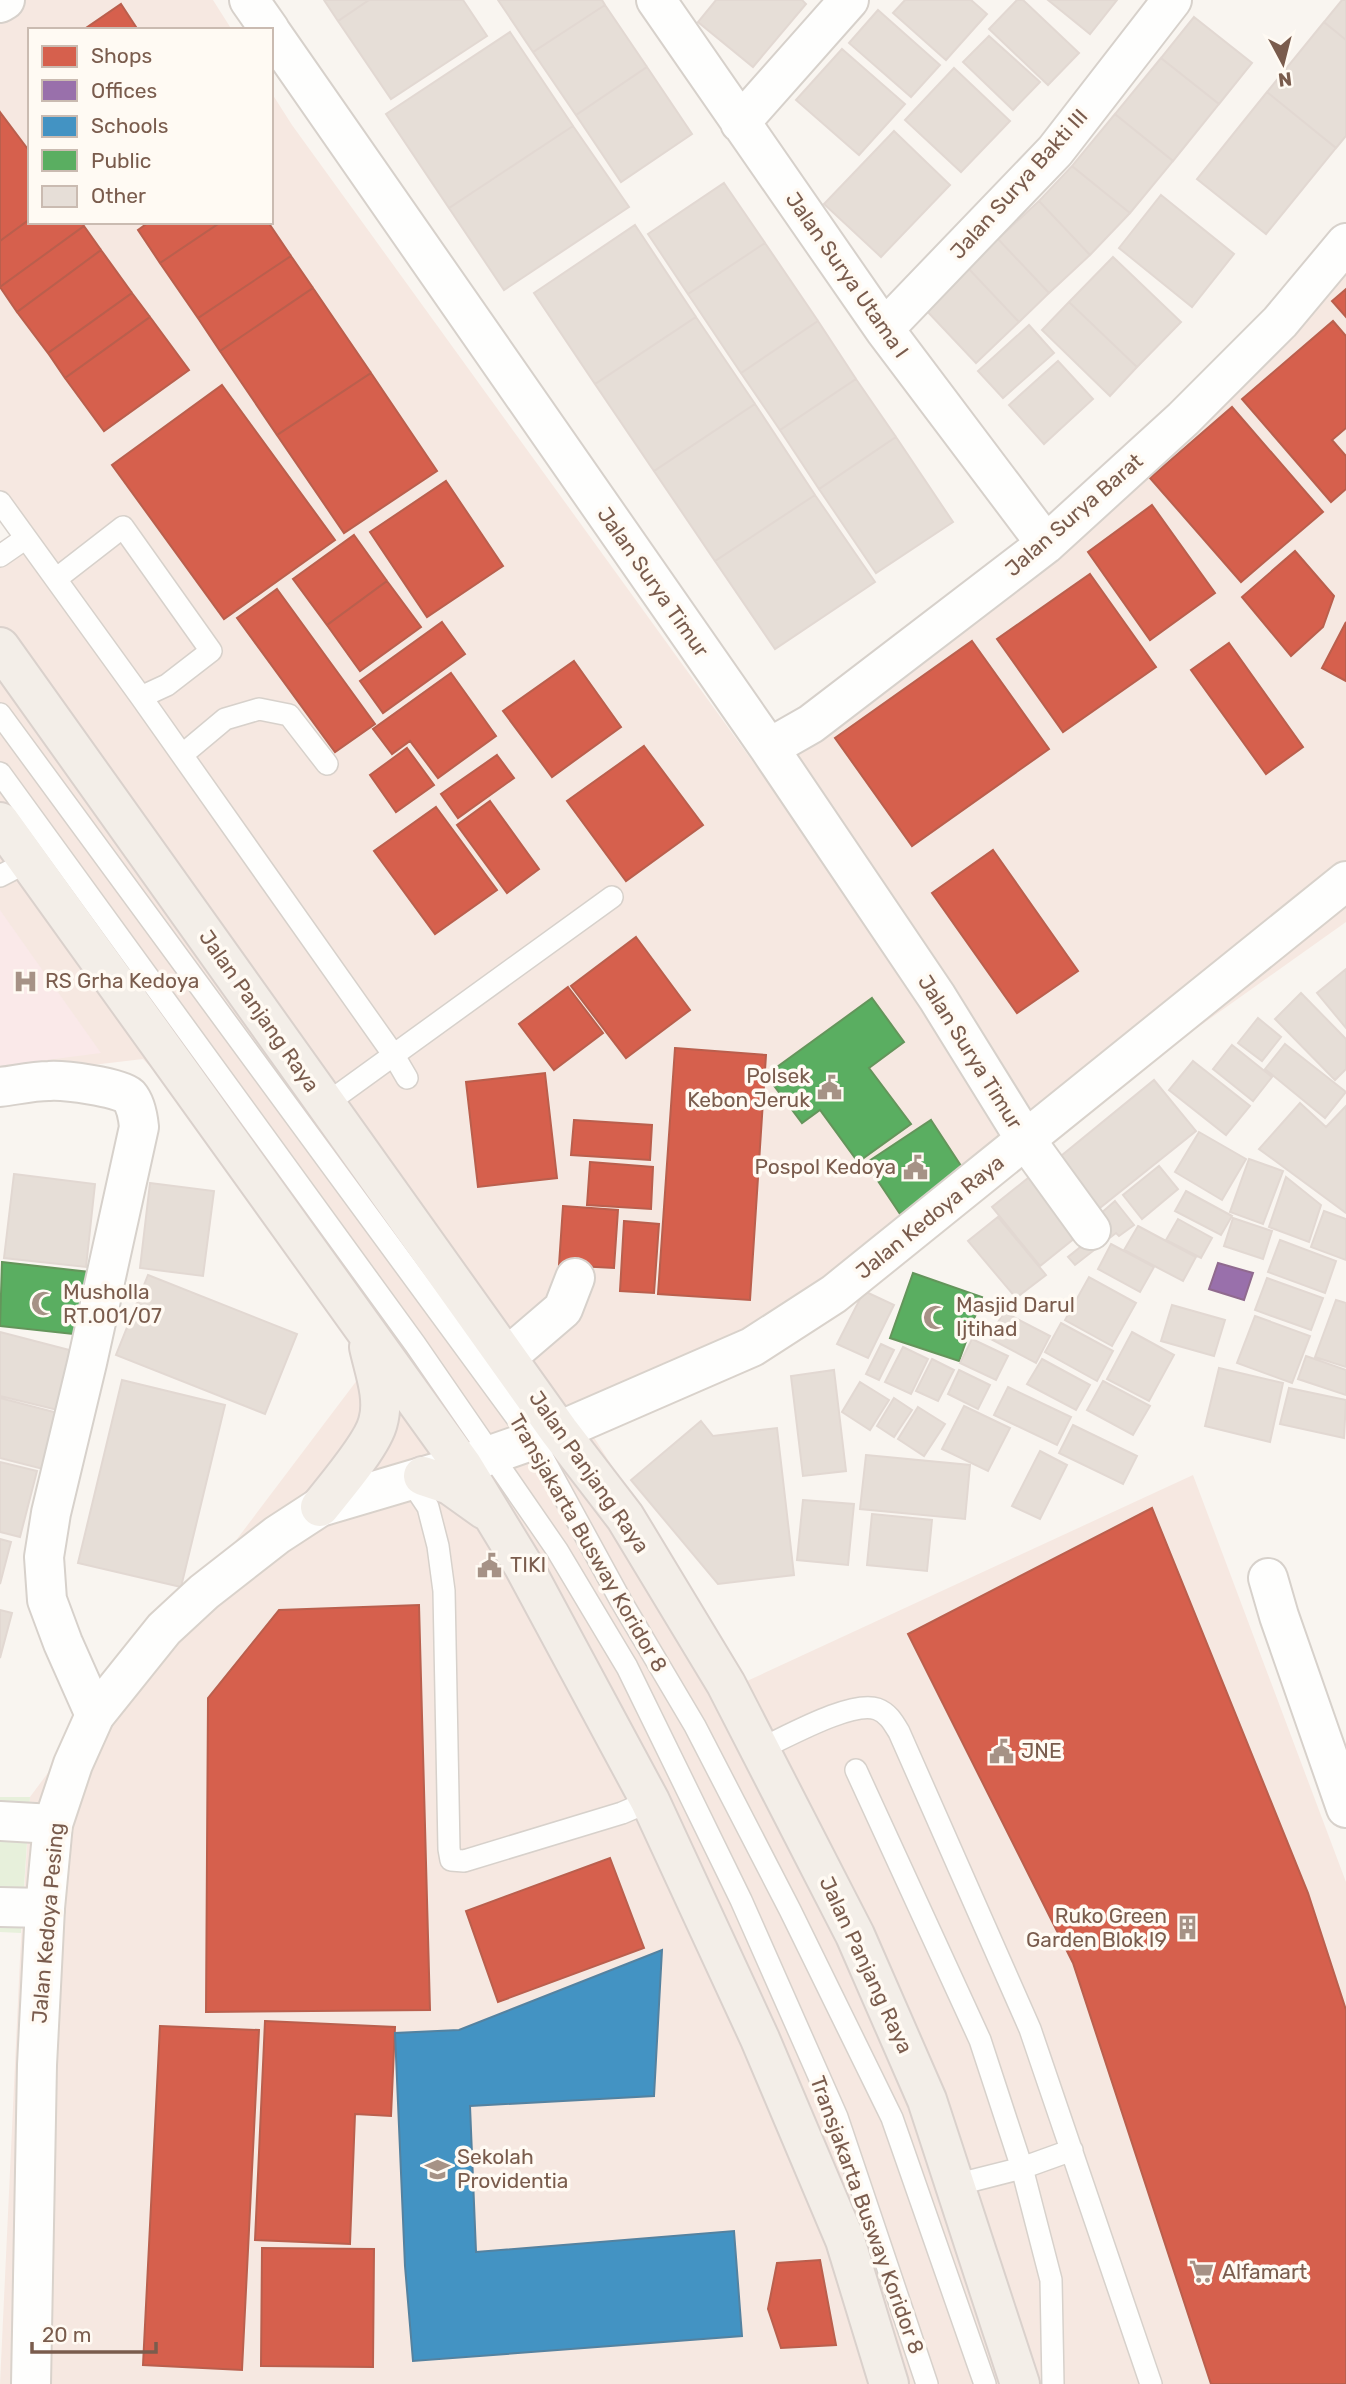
<svg xmlns="http://www.w3.org/2000/svg" width="1346" height="2384" font-family="Rubik,sans-serif">
<rect width="100%" height="100%" fill="#f9f5f0"/>
<path fill="#f6e8e1" d="M0,0H213L232,30H30V222H271V92L292,125L761,773L1150,458L1346,262V922L1149,1062L753,1330L578,1412L747,1681L1193,1475L1346,1882V2384H0L20,1958L30,1797L166,1614L234,1543L398,1326L143,1059L0,1076V561L22,542L0,512Z"/>
<path fill="#fae9e9" d="M0,910L101,1053L0,1066Z"/>
<path fill="#e7f0db" d="M0,1797H30L21,1933L0,1932Z"/>
<path fill="#d6604d" stroke="#ba5f4d" stroke-width="2" d="M121,4L138,30H83Z
M0,112L30,152V219L0,241Z
M30,219V222H81L84,226L0,287V241Z
M149,222H221L160,263L138,230Z
M221,222H268L291,256L198,318L160,263Z
M84,226L101,250L17,312L0,287Z
M101,250L132,293L48,353L17,312Z
M291,256L313,288L220,351L198,318Z
M313,288L371,373L277,435L220,351Z
M1346,289V317L1332,301Z
M132,293L150,317L65,378L48,353Z
M150,317L189,370L104,431L65,378Z
M1333,321L1346,336V428L1332,440L1346,456V489L1331,502L1242,399Z
M371,373L437,471L344,533L277,435Z
M222,385L335,540L224,619L112,465Z
M1232,407L1323,512L1241,582L1150,478Z
M446,481L503,566L427,617L370,532Z
M1152,505L1215,593L1150,640L1088,552Z
M354,535L387,581L327,625L293,579Z
M1295,551L1334,596L1323,627L1291,656L1242,597Z
M1090,574L1156,667L1063,732L997,639Z
M387,581L421,627L360,671L327,625Z
M277,589L375,724L335,752L237,618Z
M442,622L465,654L383,713L360,681Z
M1346,622V681L1322,668Z
M972,641L1049,749L912,846L835,738Z
M1229,643L1303,747L1266,774L1191,670Z
M574,661L621,727L552,777L503,711Z
M451,673L496,736L438,778L410,741L392,754L373,729Z
M644,746L703,825L626,881L567,801Z
M407,748L434,785L396,812L370,775Z
M497,755L514,778L458,818L441,794Z
M490,801L539,869L507,893L457,825Z
M436,807L497,890L435,934L374,851Z
M993,850L1078,971L1017,1013L932,893Z
M636,937L690,1010L626,1058L571,986Z
M568,987L603,1033L554,1070L519,1024Z
M675,1048L766,1055L750,1300L658,1294Z
M545,1073L557,1178L478,1187L466,1082Z
M574,1120L652,1125L650,1160L571,1155Z
M590,1162L653,1167L651,1209L587,1205Z
M563,1206L618,1210L614,1268L559,1265Z
M624,1221L659,1224L654,1293L620,1291Z
M1152,1508L1308,1893L1346,2010V2384H1211L1073,1963L908,1634Z
M419,1605L430,2010L206,2012L208,1698L279,1610Z
M610,1858L644,1948L498,2002L466,1911Z
M265,2021L395,2027L391,2116L355,2114L350,2244L255,2240Z
M160,2026L259,2030L242,2370L143,2365Z
M262,2248L374,2249L373,2367L261,2366Z
M820,2260L836,2345L781,2348L768,2309L777,2263Z"/>
<path fill="#9970ab" stroke="#906a8f" stroke-width="2" d="M1218,1263L1253,1273L1244,1300L1209,1289Z"/>
<path fill="#4393c3" stroke="#5482a0" stroke-width="2" d="M662,1950L654,2096L470,2106L476,2252L734,2231L742,2336L413,2361L405,2266L395,2033L459,2030Z"/>
<path fill="#5aae61" stroke="#64955b" stroke-width="2" d="M872,998L904,1042L869,1068L911,1124L858,1162L820,1110L802,1123L766,1075Z
M931,1120L965,1172L900,1214L866,1163Z
M2,1262L89,1272L82,1335L0,1326Z
M913,1273L982,1297L959,1361L890,1338Z"/>
<path fill="#e6ded7" stroke="#e2d8d2" stroke-width="2" d="M324,0H369L338,21Z
M369,0H463L487,36L391,99L338,21Z
M498,0H602L605,5L533,52Z
M716,0H802L806,4L753,67L698,22Z
M905,0H971L987,14L946,60L893,13Z
M1017,0H1023L1079,53L1048,85L989,29Z
M1048,0H1117L1090,34Z
M1342,0H1346V40L1324,22Z
M605,5L647,67L576,115L533,52Z
M878,10L940,65L911,97L849,43Z
M1194,17L1252,63L1219,104L1161,58Z
M1324,22L1346,40V136L1336,148L1267,92Z
M510,32L573,126L449,208L386,114Z
M989,36L1040,82L1013,110L963,62Z
M842,49L905,104L859,155L796,100Z
M1161,58L1219,104L1173,161L1115,114Z
M647,67L692,134L621,182L576,115Z
M954,68L1010,121L961,172L905,120Z
M1267,92L1336,148L1266,234L1197,179Z
M1115,114L1173,161L1130,213L1072,166Z
M573,126L629,207L504,290L449,208Z
M894,131L950,185L881,257L824,204Z
M1072,166L1130,213L1090,255L1039,201Z
M724,183L765,243L688,294L648,234Z
M1161,195L1234,254L1192,307L1119,248Z
M1039,201L1090,255L1049,293L998,239Z
M635,225L696,317L595,384L534,293Z
M998,239L1049,293L1019,322L968,268Z
M765,243L818,321L741,373L688,294Z
M1113,257L1181,322L1137,367L1069,302Z
M968,268L1019,322L976,363L925,309Z
M1069,302L1137,367L1110,396L1042,330Z
M696,317L755,404L654,471L595,384Z
M818,321L856,379L780,430L741,373Z
M1029,325L1054,353L1003,398L978,371Z
M1058,361L1093,399L1044,444L1009,405Z
M856,379L896,437L819,489L780,430Z
M755,404L815,495L715,561L654,471Z
M896,437L953,522L876,573L819,489Z
M815,495L875,582L775,649L715,561Z
M1346,969V1028L1317,993Z
M1301,993L1346,1039V1069L1335,1080L1275,1019Z
M1258,1018L1281,1037L1262,1061L1238,1043Z
M1285,1044L1346,1092L1325,1118L1265,1069Z
M1232,1045L1272,1077L1253,1101L1213,1069Z
M1193,1061L1250,1106L1226,1135L1169,1090Z
M1154,1080L1196,1131L1091,1215L1050,1165Z
M1300,1103L1326,1127L1346,1106V1213L1259,1149Z
M1199,1132L1246,1159L1222,1200L1175,1172Z
M1249,1159L1283,1171L1263,1224L1230,1212Z
M1159,1166L1178,1189L1142,1219L1123,1195Z
M1038,1170L1086,1229L1040,1266L992,1207Z
M14,1174L95,1184L86,1267L4,1258Z
M1286,1177L1321,1205L1309,1242L1269,1227Z
M150,1183L214,1191L203,1276L140,1268Z
M1186,1191L1232,1216L1221,1235L1175,1211Z
M1115,1201L1134,1225L1119,1236L1116,1233L1075,1265L1068,1257L1109,1224L1100,1214Z
M1324,1211L1346,1219V1260L1311,1247Z
M998,1217L1046,1275L1016,1298L968,1241Z
M1233,1218L1272,1231L1263,1259L1224,1246Z
M1178,1219L1212,1238L1201,1258L1166,1240Z
M1138,1226L1196,1257L1183,1281L1124,1250Z
M1280,1240L1336,1261L1325,1293L1268,1272Z
M1111,1244L1154,1267L1140,1292L1098,1269Z
M148,1275L297,1334L265,1414L116,1355Z
M1089,1277L1136,1303L1112,1346L1065,1320Z
M1267,1278L1323,1298L1311,1330L1255,1310Z
M864,1291L894,1305L868,1358L837,1344Z
M1336,1300L1346,1303V1367L1315,1357Z
M1172,1305L1225,1320L1214,1356L1161,1341Z
M1004,1312L1050,1336L1036,1363L989,1338Z
M1255,1316L1310,1336L1292,1383L1237,1363Z
M1061,1323L1113,1351L1097,1381L1045,1352Z
M0,1332L77,1352L62,1411L0,1396Z
M1132,1332L1174,1355L1149,1401L1107,1379Z
M972,1339L1008,1356L996,1380L960,1363Z
M881,1344L894,1350L879,1380L866,1374Z
M903,1347L928,1359L911,1394L885,1382Z
M1306,1356L1346,1370V1395L1298,1379Z
M932,1359L954,1370L938,1401L916,1391Z
M1042,1359L1090,1385L1076,1410L1027,1384Z
M1219,1368L1283,1383L1270,1442L1205,1426Z
M834,1370L846,1471L803,1476L791,1376Z
M959,1370L990,1385L978,1409L948,1394Z
M122,1380L225,1405L181,1587L78,1563Z
M1103,1381L1150,1406L1133,1435L1087,1410Z
M860,1382L889,1400L870,1430L842,1412Z
M1008,1387L1071,1417L1057,1445L994,1415Z
M1289,1388L1346,1400L1344,1438L1280,1424Z
M0,1398L69,1416L55,1472L0,1458Z
M894,1398L912,1410L894,1437L877,1426Z
M964,1406L1010,1428L988,1471L942,1449Z
M918,1407L945,1424L924,1456L898,1439Z
M701,1421L713,1436L777,1428L794,1575L718,1584L631,1480Z
M1073,1425L1137,1456L1123,1484L1059,1453Z
M1040,1451L1067,1465L1040,1519L1012,1506Z
M866,1455L970,1465L965,1519L860,1509Z
M0,1462L37,1471L20,1537L0,1532Z
M803,1500L854,1504L848,1565L797,1560Z
M872,1514L932,1520L927,1571L867,1565Z
M0,1539L11,1542L0,1584Z
M0,1610L12,1613L0,1658Z"/>
<g fill="none" stroke-linecap="round" stroke-linejoin="round">
<defs>
<path id="lane" d="M0,502L141,697L393,1054L407,1078
M0,556L26,538
M56,579L123,527L211,651L167,685L141,697
M0,714L533,1440L621,1601L695,1726L790,1910L892,2118L985,2384
M182,755L225,719L259,709L289,715L327,764
M0,773L415,1344L557,1550L627,1667L741,1900L837,2117L927,2384
M0,876L29,861
M326,1104L612,897
M410,1480L428,1507L438,1546L444,1591L449,1849L451,1860L464,1861L622,1813L650,1801
M760,1749C785,1738 851,1700 877,1709C888,1713 893,1722 899,1732L1030,2029L1151,2384
M856,1770L980,2040L1022,2168L1051,2280L1053,2384
M955,2185L1022,2168L1072,2150"/>
<path id="street" d="M249,0L270,30
M656,0L884,329L1046,544
M0,3L5,0
M271,32L769,748L937,997L1025,1139L1091,1230
M740,123L849,0
M884,329L1055,151L1172,0
M769,748L811,724L1046,544L1183,419L1280,322L1346,243
M0,1087C16,1085 33,1081 49,1081C64,1080 119,1087 129,1096C136,1104 138,1117 139,1127L87,1363L51,1513L44,1557L47,1600L63,1643L95,1715
M507,1357L563,1309L575,1278
M1268,1578L1279,1616L1346,1808
M0,1821L53,1824
M0,1907L45,1908"/>
<path id="secondary" d="M31,2384L37,2065L45,1908L53,1824L73,1764L95,1715L164,1629L204,1592L277,1535L320,1507L462,1465L559,1431L752,1347L834,1294L1346,881"/>
<path id="primary" d="M0,647L559,1431L625,1517L726,1684L855,1935L927,2100L1020,2384
M0,822L462,1465L523,1565L650,1801L760,2039L845,2240L889,2384
M423,1476L450,1485L485,1510
M320,1507C335,1488 373,1444 378,1422C385,1398 374,1370 369,1347"/>
</defs>
<use href="#lane" stroke="#d7d1cb" stroke-width="24"/>
<use href="#street" stroke="#d7d1cb" stroke-width="42"/>
<use href="#secondary" stroke="#d9d2cb" stroke-width="42"/>
<use href="#primary" stroke="#dad1cc" stroke-width="42"/>
<use href="#lane" stroke="#fefefd" stroke-width="21"/>
<use href="#street" stroke="#fefefd" stroke-width="38"/>
<use href="#secondary" stroke="#fefefd" stroke-width="38"/>
<use href="#primary" stroke="#f3eee8" stroke-width="38"/>
</g>
<defs>
<symbol id="hospital-bare" viewBox="-9 -9 18 18"><path d="M-5-5h3v3.5h4V-5h3V5h-3V1.5h-4V5h-3Z" fill="#a69286" stroke="#fffaf3" stroke-width="2.5" paint-order="stroke"/></symbol>
<symbol id="civic-bare" viewBox="-9 -9 18 18"><path d="M-.6-6.5H3V-4.5H.6V-3L4-1V1h2V6H-6V1h2V-1L-.6-3ZM-1.2 2.5V6h2.4V2.5Z" fill="#a69286" stroke="#fffaf3" stroke-width="2.5" paint-order="stroke"/></symbol>
<symbol id="mosque-bare" viewBox="-9 -9 18 18"><path d="M3.5-4.9A6 6 0 1 0 3.5 4.9A5 5 0 1 1 3.5-4.9Z" fill="#a69286" stroke="#fffaf3" stroke-width="2.5" paint-order="stroke"/></symbol>
<symbol id="building-bare" viewBox="-9 -9 18 18"><path d="M-4-6H4V6H1V3H-1V6H-4ZM-2.5-4.3h1.7v1.8h-1.7ZM.8-4.3h1.7v1.8H.8ZM-2.5-1h1.7V.8h-1.7ZM.8-1h1.7V.8H.8Z" fill="#a69286" stroke="#fffaf3" stroke-width="2.5" paint-order="stroke"/></symbol>
<symbol id="school-bare" viewBox="-9 -9 18 18"><path d="M0-5L7-2L0 1L-7-2ZM-4 1L0 2.5L4 1V4Q0 6-4 4Z" fill="#a69286" stroke="#fffaf3" stroke-width="2.5" paint-order="stroke"/></symbol>
<symbol id="supermarket-bare" viewBox="-9 -9 18 18"><path d="M-6-5.5h2.5l.6 2H6L4.5 2H-2.5L-4.4-4H-6ZM-1.5 3.2a1.3 1.3 0 1 0 .1 0ZM3 3.2a1.3 1.3 0 1 0 .1 0Z" fill="#a69286" stroke="#fffaf3" stroke-width="2.5" paint-order="stroke"/></symbol>
</defs>
<g fill-rule="evenodd">
<use href="#hospital-bare" x="8" y="964" width="35" height="35"/>
<use href="#civic-bare" x="812" y="1070" width="35" height="35"/>
<use href="#civic-bare" x="898" y="1150" width="35" height="35"/>
<use href="#mosque-bare" x="26" y="1286" width="35" height="35"/>
<use href="#mosque-bare" x="918" y="1300" width="35" height="35"/>
<use href="#civic-bare" x="472" y="1548" width="35" height="35"/>
<use href="#civic-bare" x="984" y="1734" width="35" height="35"/>
<use href="#building-bare" x="1170" y="1910" width="35" height="35"/>
<use href="#school-bare" x="420" y="2152" width="35" height="35"/>
<use href="#supermarket-bare" x="1184" y="2254" width="35" height="35"/>
</g>
<g text-anchor="middle" stroke-width="7" stroke-linejoin="round" paint-order="stroke">
<g font-size="21" fill="#7a5c4d" stroke="#fffaf3">
<text transform="translate(1019 184) rotate(-48)" y="7">Jalan Surya Bakti III</text>
<text transform="translate(847 275) rotate(55)" y="7">Jalan Surya Utama I</text>
<text transform="translate(1074 515) rotate(-41)" y="7">Jalan Surya Barat</text>
<text transform="translate(653 582) rotate(55)" y="7">Jalan Surya Timur</text>
<text transform="translate(259 1011) rotate(55)" y="7">Jalan Panjang Raya</text>
<text transform="translate(970 1052) rotate(58)" y="7">Jalan Surya Timur</text>
<text transform="translate(930 1217) rotate(-39)" y="7">Jalan Kedoya Raya</text>
<text transform="translate(589 1472) rotate(55)" y="7">Jalan Panjang Raya</text>
<text transform="translate(588 1543) rotate(60)" y="7">Transjakarta Busway Koridor 8</text>
<text transform="translate(48 1923) rotate(-85)" y="7">Jalan Kedoya Pesing</text>
<text transform="translate(866 1965) rotate(65)" y="7">Jalan Panjang Raya</text>
<text transform="translate(867 2215) rotate(70)" y="7">Transjakarta Busway Koridor 8</text>
</g>
<g font-size="21" fill="#7a5c4d" stroke="#fffaf3" text-anchor="start">
<text x="45" y="988">RS Grha Kedoya</text>
<text x="810" y="1083" text-anchor="end">Polsek<tspan x="810" dy="24">Kebon Jeruk</tspan></text>
<text x="896" y="1174" text-anchor="end">Pospol Kedoya</text>
<text x="63" y="1299">Musholla<tspan x="63" dy="24">RT.001/07</tspan></text>
<text x="956" y="1312">Masjid Darul<tspan x="956" dy="24">Ijtihad</tspan></text>
<text x="510" y="1572">TIKI</text>
<text x="1021" y="1758">JNE</text>
<text x="1167" y="1923" text-anchor="end">Ruko Green<tspan x="1167" dy="24">Garden Blok I9</tspan></text>
<text x="457" y="2164">Sekolah<tspan x="457" dy="24">Providentia</tspan></text>
<text x="1222" y="2279">Alfamart</text>
</g>
</g>
<rect x="28" y="28" width="245" height="196" fill="#fffaf3" stroke="#cabbb1" stroke-width="2"/>
<rect x="42" y="46" width="35" height="21" fill="#d6604d" stroke="#cabbb1" stroke-width="2"/>
<text x="91" y="63" font-size="21" fill="#7a5c4d">Shops</text>
<rect x="42" y="80" width="35" height="21" fill="#9970ab" stroke="#cabbb1" stroke-width="2"/>
<text x="91" y="98" font-size="21" fill="#7a5c4d">Offices</text>
<rect x="42" y="116" width="35" height="21" fill="#4393c3" stroke="#cabbb1" stroke-width="2"/>
<text x="91" y="133" font-size="21" fill="#7a5c4d">Schools</text>
<rect x="42" y="150" width="35" height="21" fill="#5aae61" stroke="#cabbb1" stroke-width="2"/>
<text x="91" y="168" font-size="21" fill="#7a5c4d">Public</text>
<rect x="42" y="186" width="35" height="21" fill="#e6ded7" stroke="#cabbb1" stroke-width="2"/>
<text x="91" y="203" font-size="21" fill="#7a5c4d">Other</text>
<g transform="translate(1283 63) rotate(173)" stroke="#fffaf3" stroke-width="5" paint-order="stroke">
<path d="M0-5L12 26L0 18L-12 26Z" fill="#7a5c4d"/>
<text y="-10" font-size="19" font-weight="bold" text-anchor="middle" fill="#7a5c4d">N</text>
</g>
<path d="M32 2342v10h124v-10" fill="none" stroke="#7a5c4d" stroke-width="3.5"/>
<text x="42" y="2342" font-size="21" fill="#7a5c4d" stroke="#fffaf3" stroke-width="5" paint-order="stroke">20 m</text>
</svg>
